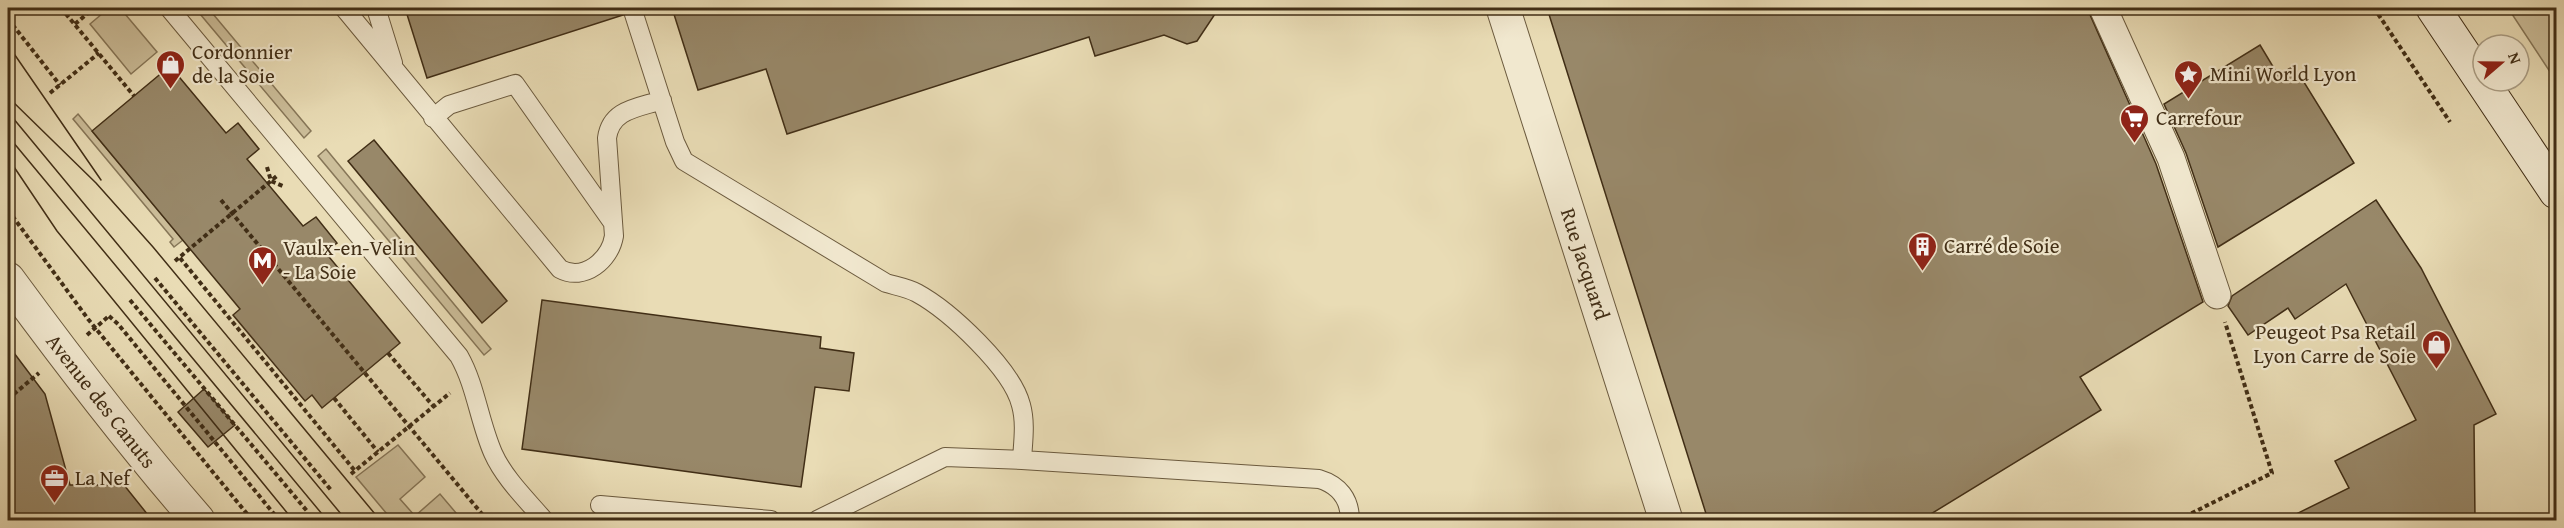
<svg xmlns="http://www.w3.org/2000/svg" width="2564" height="528" font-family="'Gentium Book Plus',serif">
<rect width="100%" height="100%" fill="#e9dcb5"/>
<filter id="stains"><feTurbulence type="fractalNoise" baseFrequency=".00333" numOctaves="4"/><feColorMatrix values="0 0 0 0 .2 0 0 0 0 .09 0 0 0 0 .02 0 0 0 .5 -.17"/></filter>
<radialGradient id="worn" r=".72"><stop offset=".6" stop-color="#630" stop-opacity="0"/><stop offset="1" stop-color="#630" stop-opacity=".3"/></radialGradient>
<path fill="#ccbe9a" stroke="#867658" stroke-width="1.5" d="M109,8H120L157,52L131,74L90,24Z
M195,8H208L311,131L304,138Z
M2508,8H2556V81Z
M78,114L183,240L174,247L170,242L173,239L73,119Z
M326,149L491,349L484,355L318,156Z
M398,445L425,477L400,499L415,516L440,494L462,520H392L356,477Z"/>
<path fill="#988869" stroke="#412e16" stroke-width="1.5" d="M405,8H621L623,15L427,78Z
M672,8H1219L1197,41L1187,44L1164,35L1095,56L1089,37L787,134L766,69L698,90Z
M1547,8H2087L2156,164L2203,302L2080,377L2101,410L1921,520H1708Z
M2260,45L2278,75L2294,66L2354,163L2218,247L2186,153L2164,104Z
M170,66L226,133L238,123L259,149L247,159L303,226L316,217L337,243L325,252L400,343L322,408L312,395L305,401L233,315L240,309L92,131Z
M374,140L507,301L482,323L348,161Z
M2376,200L2421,268L2496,414L2474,425L2475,520H2284L2349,488L2335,461L2416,420L2346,284L2295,319L2288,308L2248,335L2228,306L2232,296Z
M542,300L821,337L820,348L854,353L849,391L815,387L801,487L522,449Z
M8,345L45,394L70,485H124L152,520H8Z
M204,389L235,425L208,447L178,412Z"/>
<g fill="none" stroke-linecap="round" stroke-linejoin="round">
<defs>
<path id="service" d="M169,8L459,356C476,386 479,421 493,453C504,478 527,500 544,520
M344,8L560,269C584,282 610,260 614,236L607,138C611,109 638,108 662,100
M376,8L393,63
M632,8L675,142L684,161L886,283C896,286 908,288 917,293C950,311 1012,369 1021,405C1026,423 1023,442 1022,460L1319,479C1339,485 1350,499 1350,520
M433,118L449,105L515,84L613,223
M600,505L771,520
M817,520L945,457L1022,460"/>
<path id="pedestrian" d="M2103,8L2171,158L2217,295"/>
<path id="minor" d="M1503,8L1666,520
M8,279C69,362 131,443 198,520"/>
<path id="secondary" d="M2433,8L2556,192"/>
</defs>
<use href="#service" stroke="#6b5a3e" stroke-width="20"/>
<use href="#pedestrian" stroke="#6b5a3e" stroke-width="29"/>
<use href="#minor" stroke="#6b5a3e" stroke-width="35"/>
<use href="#secondary" stroke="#412e16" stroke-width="35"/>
<path stroke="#412e16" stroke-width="4" stroke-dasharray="4.5 3" stroke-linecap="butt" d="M61,8L134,96
M2374,8L2450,122
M8,19L60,85
M75,24L94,8
M50,93L99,53
M267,167L271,181L285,187
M221,200L487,520
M8,210L88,319L252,520
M180,258L355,471
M175,261L278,175
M155,278L331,490
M130,300L307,511
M109,316L118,324L279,520
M87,335L109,316
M388,353L434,407
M334,398L378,452
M8,399L39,373
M351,474L450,393
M2178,520L2272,473L2225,322"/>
<use href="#service" stroke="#f1e8cf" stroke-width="18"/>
<use href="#pedestrian" stroke="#f1e8cf" stroke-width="27"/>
<use href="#minor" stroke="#f1e8cf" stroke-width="33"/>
<use href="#secondary" stroke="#f1e8cf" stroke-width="33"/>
<path stroke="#412e16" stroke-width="1.5" d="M8,45L101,180
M8,97L96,183L153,247L380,520
M8,112L346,520
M8,136L327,520
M8,158L57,231L293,520"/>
</g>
<defs>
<symbol id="shop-pin" viewBox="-11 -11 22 30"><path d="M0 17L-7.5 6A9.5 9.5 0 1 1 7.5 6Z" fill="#8f2418" stroke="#f1e8cf"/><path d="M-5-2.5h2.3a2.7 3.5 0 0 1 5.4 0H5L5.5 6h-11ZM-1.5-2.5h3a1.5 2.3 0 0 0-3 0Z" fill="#fff"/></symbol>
<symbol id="sight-pin" viewBox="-11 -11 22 30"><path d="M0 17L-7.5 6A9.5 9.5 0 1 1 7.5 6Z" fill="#8f2418" stroke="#f1e8cf"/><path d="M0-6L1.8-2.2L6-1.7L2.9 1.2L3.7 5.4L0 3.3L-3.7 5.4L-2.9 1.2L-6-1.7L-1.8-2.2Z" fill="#fff"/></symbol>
<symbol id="supermarket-pin" viewBox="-11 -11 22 30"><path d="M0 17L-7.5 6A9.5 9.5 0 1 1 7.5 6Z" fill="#8f2418" stroke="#f1e8cf"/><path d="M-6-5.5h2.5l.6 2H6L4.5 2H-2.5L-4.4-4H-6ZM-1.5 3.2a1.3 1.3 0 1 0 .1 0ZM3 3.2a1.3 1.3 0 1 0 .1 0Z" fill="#fff"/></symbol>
<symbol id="building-pin" viewBox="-11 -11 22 30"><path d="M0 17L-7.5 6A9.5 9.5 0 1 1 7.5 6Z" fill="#8f2418" stroke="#f1e8cf"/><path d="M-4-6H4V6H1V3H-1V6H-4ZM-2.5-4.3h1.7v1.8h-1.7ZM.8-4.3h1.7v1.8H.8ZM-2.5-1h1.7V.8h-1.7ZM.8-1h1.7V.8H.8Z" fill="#fff"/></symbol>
<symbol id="metro-pin" viewBox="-11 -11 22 30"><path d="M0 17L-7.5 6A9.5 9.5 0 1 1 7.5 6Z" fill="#8f2418" stroke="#f1e8cf"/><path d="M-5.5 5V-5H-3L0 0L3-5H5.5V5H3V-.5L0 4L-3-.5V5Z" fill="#fff"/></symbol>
<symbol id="office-pin" viewBox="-11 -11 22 30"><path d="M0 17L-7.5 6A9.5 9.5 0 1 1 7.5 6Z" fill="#8f2418" stroke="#f1e8cf"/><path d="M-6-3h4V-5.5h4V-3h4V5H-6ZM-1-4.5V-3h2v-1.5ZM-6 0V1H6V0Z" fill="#fff"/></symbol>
</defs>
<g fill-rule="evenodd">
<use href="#shop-pin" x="154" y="48" width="33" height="45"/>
<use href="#sight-pin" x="2172" y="58" width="33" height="45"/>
<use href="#supermarket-pin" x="2118" y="102" width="33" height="45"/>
<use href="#building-pin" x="1906" y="230" width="33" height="45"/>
<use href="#metro-pin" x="246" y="244" width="33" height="45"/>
<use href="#shop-pin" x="2420" y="328" width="33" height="45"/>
<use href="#office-pin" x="38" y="462" width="33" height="45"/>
</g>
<g text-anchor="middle" stroke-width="4.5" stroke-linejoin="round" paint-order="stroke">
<g font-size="21" fill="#412e16" stroke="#f1e8cf" text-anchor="start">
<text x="192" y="59">Cordonnier<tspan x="192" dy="24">de la Soie</tspan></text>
<text x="2210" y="81">Mini World Lyon</text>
<text x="2156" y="125">Carrefour</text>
<text x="1944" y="253">Carré de Soie</text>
<text x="283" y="255">Vaulx-en-Velin<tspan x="283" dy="24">- La Soie</tspan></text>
<text x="2416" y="339" text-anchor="end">Peugeot Psa Retail<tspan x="2416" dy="24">Lyon Carre de Soie</tspan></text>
<text x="75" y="485">La Nef</text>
</g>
<g font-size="21" fill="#412e16" stroke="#f1e8cf">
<text transform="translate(1585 264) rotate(72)" y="7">Rue Jacquard</text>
<text transform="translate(101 401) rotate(52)" y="7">Avenue des Canuts</text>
</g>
</g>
<rect width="2564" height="528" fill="none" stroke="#e9dcb5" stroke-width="30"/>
<rect x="9" y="9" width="2546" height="510" fill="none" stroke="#412e16" stroke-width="3"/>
<rect x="15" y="15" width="2534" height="498" fill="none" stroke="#412e16" stroke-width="1.5"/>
<g transform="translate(2501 63) rotate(70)"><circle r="28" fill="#f1e8cf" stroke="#ab9e85" stroke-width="1.5"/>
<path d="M0-4.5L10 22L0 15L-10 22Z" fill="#8f2418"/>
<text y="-9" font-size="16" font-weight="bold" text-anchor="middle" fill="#412e16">N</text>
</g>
<rect width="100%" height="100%" filter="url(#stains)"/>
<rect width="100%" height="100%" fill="url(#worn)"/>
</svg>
